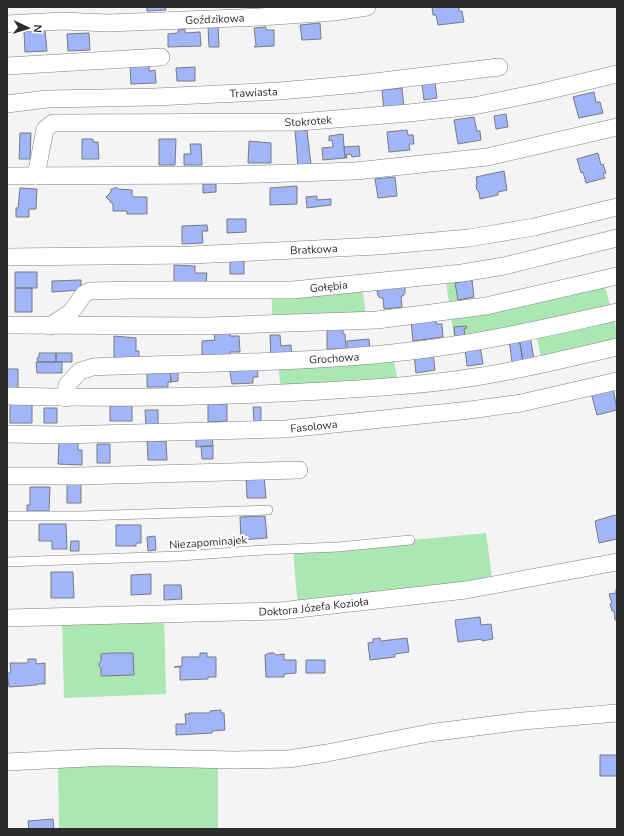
<svg xmlns="http://www.w3.org/2000/svg" width="624" height="836" font-family="'Nunito Sans',sans-serif">
<rect width="100%" height="100%" fill="#f4f4f6"/>
<path fill="#aae7b1" d="M469,272L475,307L603,279L617,331V347L543,364L535,330L455,345L445,274Z
M362,282L366,320L273,324L271,290Z
M392,353L399,385L281,393L278,361Z
M486,533L493,585L298,609L293,549L338,547Z
M164,615L166,694L64,698L62,618Z
M58,759L218,760V829H59Z"/>
<path fill="#a1b6fa" stroke="#797a7c" d="M147,7H165L166,10L147,11Z
M432,7H459V11H462L464,22L438,25L436,15H433Z
M320,23L321,39L302,40L300,25Z
M208,25H218L219,47H209Z
M266,27V30H274V46L254,47L256,45L254,28Z
M185,29V33L200,32L201,46L168,47V34L178,33V30Z
M45,30L47,51L25,52L24,31Z
M89,33L90,50L68,51L67,34Z
M149,64V71L155,70L156,83L131,84L130,65Z
M195,67V81H177L176,68Z
M435,83L437,98L424,100L422,84Z
M402,88L404,109L384,111L382,90Z
M594,92L596,102H600L603,113L579,118L573,97Z
M506,114L508,127L496,129L494,116Z
M474,117L477,131H480L481,140L458,144L454,120Z
M307,130L311,165L298,166L295,131Z
M407,130L408,135H413L414,144H409L410,150L389,152L387,132Z
M20,133H31L30,159H19Z
M343,134L345,158L323,160L322,148L333,147L332,140L329,141V136Z
M82,139H93V142H98L99,159H82Z
M159,139H176L175,165H159Z
M249,141L271,143V163H248Z
M190,144H201L202,165H184V154H191Z
M359,146L360,156L352,157L351,154L346,155L347,158H345L344,147Z
M598,153L601,165L603,164L606,173L603,174L605,178L586,183L583,172L581,173L577,159Z
M504,171L507,190L498,192V195L480,199L479,192L477,190L476,186L477,183L476,177Z
M395,177L397,196L378,198L375,179Z
M203,184H216V192L203,193Z
M297,186V204L270,205V188Z
M116,187L118,189L132,190V195L134,197H147V214H127V211H113V203H111L110,201L106,197L111,192V189H113Z
M20,188L37,189L36,209H29V217H16V208H18Z
M317,196V200L331,199V205L307,208L306,197Z
M227,219H246V232L227,233Z
M207,225L208,231H202L203,243L182,244V226Z
M244,260V274H230V261Z
M174,265L195,266V273H207L206,285L174,284Z
M15,272H37V288H15Z
M81,280V290L52,292V281Z
M472,280L474,297L458,300L455,283Z
M402,287L405,288V293L403,296H401L402,307L384,309L383,298H380L378,296L377,291L379,289Z
M15,288H32V312H15Z
M436,319V324H442L443,337L413,341L411,321Z
M466,326L467,328L464,329L465,336L455,337L454,327Z
M327,329H343V334H345L346,349H327Z
M230,333V336H239L240,352H230V355L202,356V341L215,340L214,334Z
M270,335H280L281,346L291,345L292,358L271,359Z
M114,336L136,338V351H139V358H114Z
M530,336L534,359L523,361L519,338Z
M519,338L523,361L512,362L509,339Z
M369,339L370,351L347,352V341Z
M480,346L483,364L467,366L465,349Z
M433,352L435,370L416,373L414,354Z
M39,353H56V362H38L37,358L39,357Z
M56,353H72V362H56Z
M36,362H62V373H37Z
M257,366L258,377H253V383L232,384L229,367Z
M7,369H18V388H7Z
M170,369L171,382H168V387H147V370Z
M170,370H178V381L171,382Z
M613,388L617,410L597,415L591,393Z
M110,402H132V421H110Z
M10,403H32V423H10Z
M208,404H227V421L208,422Z
M253,407H261V422H254Z
M44,408H57V423H44Z
M145,410H158V425H146Z
M196,434H212L213,446L196,447Z
M147,441H166L167,460H148Z
M59,442H78V450H82V465L58,464Z
M97,444H110V463H97Z
M201,446H213V459H202Z
M246,475H264L266,498H247Z
M67,481H81V503H67Z
M30,487H50L49,511H27V505H30Z
M615,515L617,517V539L599,543L595,521Z
M265,516L267,538L241,540L240,517Z
M39,524H66L67,549H52V541H39Z
M116,525H141V543H136V546H116Z
M155,536L156,550L148,551L147,537Z
M71,541H79V551H70Z
M51,572H73L74,598H51Z
M151,574V594L131,595V575Z
M164,585H181L182,599L164,600Z
M616,589H617V620H615L614,611H612L610,604L612,603L609,594L616,593Z
M480,617L481,625L491,624L493,639L482,641V639L458,642L455,620Z
M380,638L381,641L407,638L409,652L395,654V657L370,660L368,643L373,642V639Z
M111,653H133L134,675L101,676V668L99,666V663L101,661V654Z
M200,653H207V657H216V677H208V679L180,680V667H174L182,666V657H200Z
M269,653H274L276,655L284,654V660H296V673L284,674V677H266L265,655Z
M28,659H36V664L45,663V684H37V685L9,687L7,673H11L10,663H28Z
M306,660H325V673H306Z
M221,710V713H224L225,730L212,731V733L176,735V724H186L185,714H189V713H210V711Z
M600,755H617V776H600Z
M53,819L54,829H29L28,821Z"/>
<g fill="none" stroke-linecap="round" stroke-linejoin="round">
<defs>
<path id="service" d="M7,516H81L268,510
M7,562L181,556L264,550L338,547L410,540"/>
<g id="minor">
<path id="s1" d="M7,24L62,21L108,23L260,17L334,12L367,7"/>
<path d="M7,66L161,57"/>
<path id="s2" d="M7,104L47,99L155,97L280,91L358,84L499,67"/>
<path d="M7,176L227,175L356,171L487,157L617,127"/>
<path id="s3" d="M36,176L45,129L53,123L299,122L409,113L474,106L542,92L617,74"/>
<path id="s4" d="M7,257L191,255L378,246L469,238L534,227L617,207"/>
<path d="M7,325L208,326L377,320L486,306L617,276"/>
<path id="s5" d="M50,326L71,312L84,294L90,291L131,290H293L462,273L504,266L617,238"/>
<path d="M7,396C112,399 217,397 322,391C372,388 426,385 475,377C523,370 570,358 617,347"/>
<path id="s6" d="M66,398L67,385L80,371L93,367C213,362 335,364 454,345C509,337 563,324 617,312"/>
<path id="s7" d="M7,434L60,435L286,429L470,410L521,403L617,381"/>
<path d="M7,476H79L299,470"/>
<path id="s8" d="M7,618L280,611L466,590L617,562"/>
<path d="M7,762L107,757L234,760L289,759L327,753L429,733L523,721L617,713"/>
</g>
</defs>
<use href="#service" stroke="#808182" stroke-width="10"/>
<use href="#minor" stroke="#808182" stroke-width="18"/>
<use href="#service" stroke="#fff" stroke-width="9"/>
<use href="#minor" stroke="#fff" stroke-width="17"/>
</g>
<g text-anchor="middle" stroke-width="4" stroke-linejoin="round" paint-order="stroke">
<g font-size="11" fill="#2c2c2d" stroke="#fff">
<text dy="4" stroke="none"><textPath href="#s1" startOffset="208">Goździkowa</textPath></text>
<text dy="4" stroke="none"><textPath href="#s2" startOffset="247">Trawiasta</textPath></text>
<text dy="4" stroke="none"><textPath href="#s3" startOffset="313">Stokrotek</textPath></text>
<text dy="4" stroke="none"><textPath href="#s4" startOffset="307">Bratkowa</textPath></text>
<text dy="4" stroke="none"><textPath href="#s5" startOffset="293">Gołębia</textPath></text>
<text dy="4" stroke="none"><textPath href="#s6" startOffset="287">Grochowa</textPath></text>
<text dy="4" stroke="none"><textPath href="#s7" startOffset="307">Fasolowa</textPath></text>
<text transform="translate(208 542) rotate(-4)" y="4">Niezapominajek</text>
<text dy="4" stroke="none"><textPath href="#s8" startOffset="307">Doktora Józefa Kozioła</textPath></text>
</g>
</g>
<rect width="624" height="836" fill="none" stroke="#2c2c2d" stroke-width="16"/>
<g transform="translate(28 28) rotate(94)" stroke="#ffffff" stroke-width="3" paint-order="stroke">
<path d="M0-3L7 15L0 10L-7 15Z" fill="#2c2c2d"/>
<text y="-6" font-size="11" font-weight="bold" text-anchor="middle" fill="#2c2c2d">N</text>
</g>
</svg>
